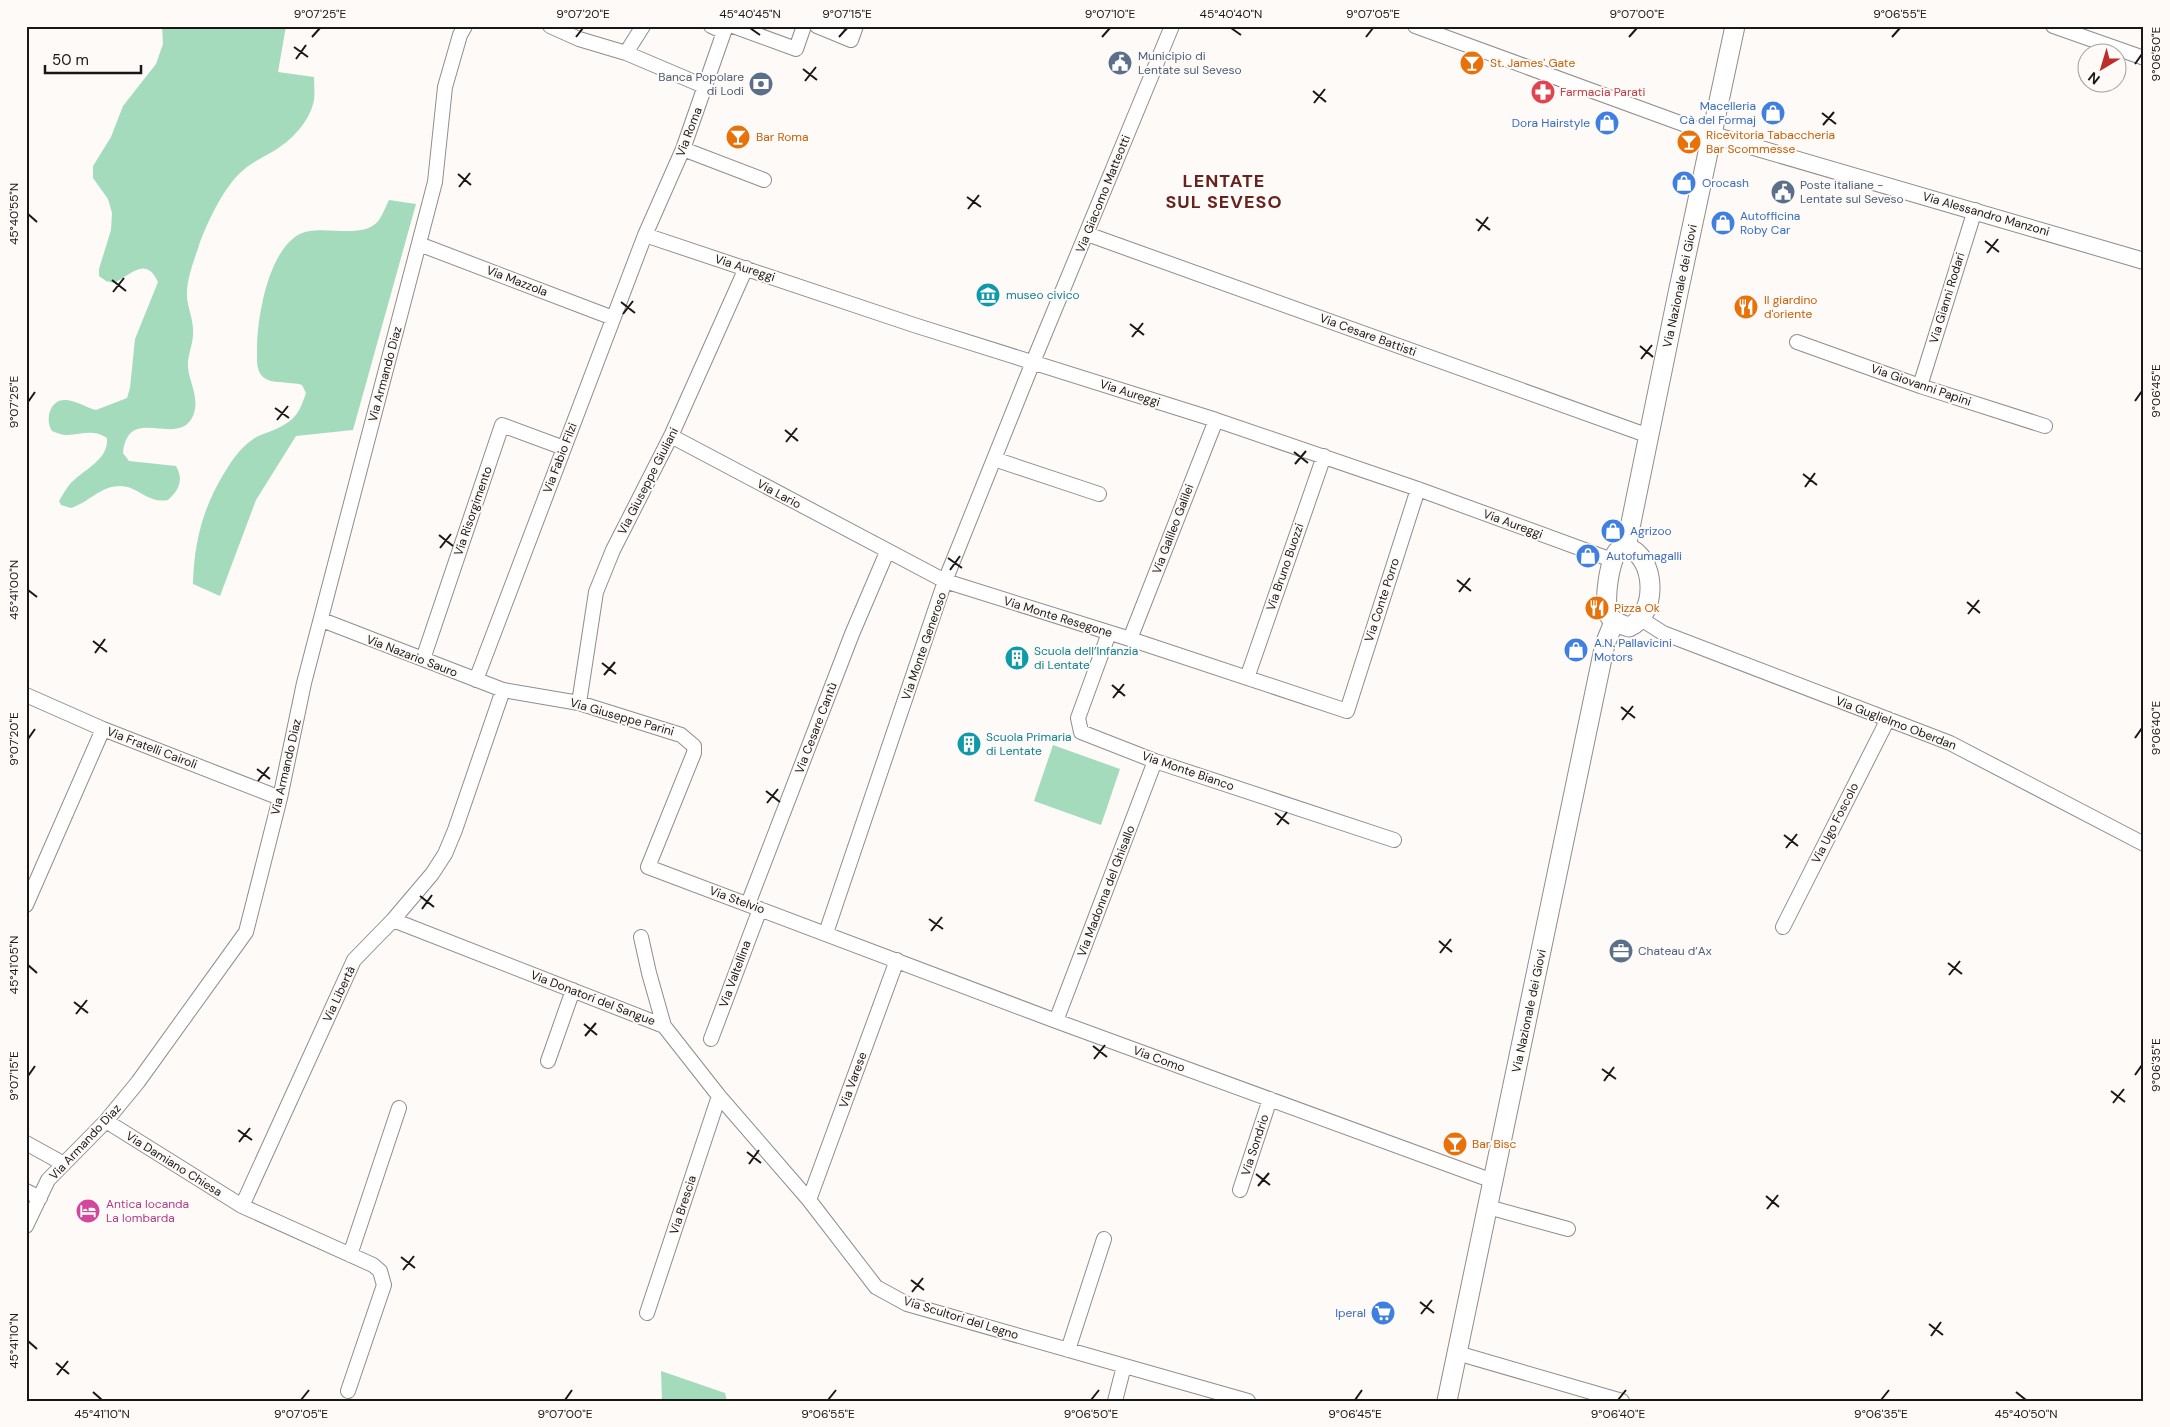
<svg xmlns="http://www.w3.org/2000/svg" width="2170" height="1427" font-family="'DM Sans',sans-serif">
<rect width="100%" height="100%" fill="#fdfaf8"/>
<path fill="#a4dbbc" d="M162,26H286L278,72L314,77C314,85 315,93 314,100C310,122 290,142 272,152C261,158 249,164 240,173C223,189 207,223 199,245C194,261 186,280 187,297C188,309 194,321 193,334C193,345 187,356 188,368C190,384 200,399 193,416C178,449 128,403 123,453L129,461L176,466C184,480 179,490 168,500C148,504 138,486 120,486C100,486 88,503 71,508L61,505L59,501C63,495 67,486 73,481C85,469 109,459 107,438C93,429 83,434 67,435C62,435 57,433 52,431C48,426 48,417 50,411C59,389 81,406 96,410L127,398L130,388L135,339L158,282C146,256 132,274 114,283L106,281L99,276V269L111,230L112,213L108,199L93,178V166L111,137L123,106L156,64L163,44Z
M389,200L416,204L353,430L296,436L256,500L220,596L193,584C194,544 202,510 223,475C231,462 239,449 252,440C257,436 263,434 269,432C293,422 298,417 306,393L302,385C291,381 270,385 262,376C256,369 257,359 257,350C257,317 268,253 298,235C319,222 363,242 379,220C383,214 386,206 389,200Z
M1053,745L1120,769L1101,825L1034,801Z
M661,1371L725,1393L727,1401H662Z"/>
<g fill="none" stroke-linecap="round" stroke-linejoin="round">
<defs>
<path id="minor" d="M550,26L579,39L626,53L706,87
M711,26L724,32
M733,26L796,49L804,26
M817,26L851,40L856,26
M1415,26L1713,135
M2053,26L2144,58
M626,53L643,26
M683,149L764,180
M1087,234L1649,436
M645,235L914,325L1216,420L1418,489L1612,560
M419,244L613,318
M1797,342L1920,386L2045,426
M1920,386L1975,210
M671,436L945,581L1130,639L1347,711L1418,489
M994,459L1099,494
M1641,619L1663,633L1950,743L2144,844
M322,620L503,690L579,703L681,735L694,746V753L648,867L1056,1021L1493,1181
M1109,633L1078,718L1081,732L1155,761L1394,840
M1130,639L1216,420
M423,659L502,425L564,448
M1247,678L1324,456
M476,680L645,235L683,149L726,26
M26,695L103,729L280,798
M579,703L596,592L613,550L671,436L746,268
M748,904L852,634L887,552
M26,905L103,729
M393,920L664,1026L719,1096L809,1200L876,1287L907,1304L1248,1401
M1783,927L1888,719
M826,933L945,581L1033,362L1172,26
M641,937L649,973L664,1026
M1056,1021L1155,761
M711,1039L760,909
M548,1061L573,990
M106,1121L242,1206L373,1265L380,1271L384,1285L348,1391
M26,1143L64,1164
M1240,1190L1270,1099
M26,1191L40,1198
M809,1200L897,960
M242,1206L354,960L393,920L432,874L445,854L455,830L503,690
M1488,1207L1568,1229
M26,1226L48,1180L106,1121L138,1082L246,932L280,798L304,683L435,182L445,87L460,35L465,26
M350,1255L399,1108
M647,1313L719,1096
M1068,1350L1104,1239
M1457,1353L1622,1401
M1115,1401L1124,1366"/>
<path id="tertiary" d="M1713,135L2144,261"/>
<path id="secondary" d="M1626,547L1678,293L1735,26
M1626,547C1657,556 1658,615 1629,627C1621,624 1613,623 1609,615C1603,606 1609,557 1619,550C1621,548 1623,548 1626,547Z
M1447,1401L1605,644L1614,622"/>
</defs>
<use href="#minor" stroke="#908d8b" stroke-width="16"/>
<use href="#tertiary" stroke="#908d8b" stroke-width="18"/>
<use href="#secondary" stroke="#908d8b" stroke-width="21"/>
<use href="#minor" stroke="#fff" stroke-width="14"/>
<use href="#tertiary" stroke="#fff" stroke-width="16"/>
<use href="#secondary" stroke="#fff" stroke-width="19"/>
</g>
<path fill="none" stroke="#191817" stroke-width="2" d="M750,28L760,35M1231,28L1241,35M312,37L320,28M576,37L583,28M839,37L847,28M1102,37L1110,28M1366,37L1373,28M1629,37L1637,28M1892,37L1900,28M294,47L308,57M296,59L306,45M2135,64L2142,54M803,69L817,80M805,81L816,67M1313,91L1326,102M1314,103L1325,89M1822,113L1836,124M1823,125L1834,112M458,174L471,185M459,187L470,173M967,197L981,207M968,209L979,195M28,214L37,222M1476,219L1490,230M1478,231L1488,217M1985,241L1999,252M1987,253L1998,239M112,280L126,291M113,292L124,278M621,302L635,313M623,314L633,301M1130,324L1144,335M1132,337L1143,323M1640,346L1653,357M1641,359L1652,345M2135,401L2142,391M28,402L35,392M275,408L289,418M277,420L288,406M785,430L798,441M786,442L797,428M1294,452L1308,463M1295,464L1306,451M1803,474L1817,485M1805,487L1815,473M439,535L453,546M440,548L451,534M948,558L962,568M950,570L960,556M1457,580L1471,591M28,590L37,597M1459,592L1470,578M1967,602L1980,613M1968,614L1979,600M93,641L107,652M95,653L105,639M602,663L616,674M604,675L615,662M1112,685L1125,696M1113,698L1124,684M1621,707L1635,718M1622,720L1633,706M2135,738L2142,728M28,739L35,729M257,769L270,779M258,781L269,767M766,791L780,802M767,803L778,789M1275,813L1289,824M1277,825L1287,812M1784,835L1798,846M1786,848L1797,834M420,896L434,907M422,909L432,895M929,919L943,929M931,931L942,917M1439,941L1452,952M1440,953L1451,939M1948,963L1962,974M28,965L37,973M1949,975L1960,961M74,1002L88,1013M76,1014L87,1000M584,1024L597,1035M585,1036L596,1023M1093,1046L1107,1057M1094,1059L1105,1045M1602,1069L1616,1079M2135,1075L2142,1065M28,1076L35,1066M1604,1081L1614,1067M2111,1091L2125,1102M2113,1103L2124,1089M238,1130L252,1140M239,1142L250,1128M747,1152L761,1163M749,1164L759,1150M1256,1174L1270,1185M1258,1186L1269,1173M1766,1196L1779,1207M1767,1209L1778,1195M401,1257L415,1268M403,1270L414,1256M911,1280L924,1290M912,1292L923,1278M1420,1302L1434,1313M1421,1314L1432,1300M1929,1324L1943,1335M1931,1336L1941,1322M28,1341L37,1349M56,1363L69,1374M57,1375L68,1361M93,1392L102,1400M2016,1392L2026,1400M301,1400L309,1390M565,1400L572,1390M828,1400L836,1390M1091,1400L1099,1390M1355,1400L1362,1390M1618,1400L1626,1390M1881,1400L1889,1390"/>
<defs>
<symbol id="civic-disc" viewBox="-11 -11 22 22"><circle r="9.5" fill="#5c6f8a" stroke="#fdfaf8"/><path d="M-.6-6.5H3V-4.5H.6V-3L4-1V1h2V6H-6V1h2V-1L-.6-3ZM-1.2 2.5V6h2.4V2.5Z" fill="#fff"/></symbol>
<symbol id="bar-disc" viewBox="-11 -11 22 22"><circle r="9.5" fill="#e8710a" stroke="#fdfaf8"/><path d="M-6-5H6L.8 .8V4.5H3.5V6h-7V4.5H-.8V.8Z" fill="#fff"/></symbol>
<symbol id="bank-disc" viewBox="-11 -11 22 22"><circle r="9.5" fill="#5c6f8a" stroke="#fdfaf8"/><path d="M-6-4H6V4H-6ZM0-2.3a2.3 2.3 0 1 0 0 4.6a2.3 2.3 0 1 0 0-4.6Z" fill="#fff"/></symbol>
<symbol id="pharmacy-disc" viewBox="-11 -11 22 22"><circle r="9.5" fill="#e0444e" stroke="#fdfaf8"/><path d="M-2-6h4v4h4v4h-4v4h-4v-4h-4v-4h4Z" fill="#fff"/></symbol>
<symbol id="shop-disc" viewBox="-11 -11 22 22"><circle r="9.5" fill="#3f7fe0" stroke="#fdfaf8"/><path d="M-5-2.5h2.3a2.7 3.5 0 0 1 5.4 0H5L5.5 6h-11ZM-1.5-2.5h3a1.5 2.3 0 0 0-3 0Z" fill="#fff"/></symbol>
<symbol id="museum-disc" viewBox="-11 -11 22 22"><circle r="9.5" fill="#0f9aa8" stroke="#fdfaf8"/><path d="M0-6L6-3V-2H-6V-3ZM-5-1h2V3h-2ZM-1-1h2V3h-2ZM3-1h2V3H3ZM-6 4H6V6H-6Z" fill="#fff"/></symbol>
<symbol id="restaurant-disc" viewBox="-11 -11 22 22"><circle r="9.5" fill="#e8710a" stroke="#fdfaf8"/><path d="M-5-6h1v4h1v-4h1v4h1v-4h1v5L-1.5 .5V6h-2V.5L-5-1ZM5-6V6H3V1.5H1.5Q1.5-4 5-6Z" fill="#fff"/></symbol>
<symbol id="building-disc" viewBox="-11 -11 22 22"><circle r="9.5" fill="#0f9aa8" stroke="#fdfaf8"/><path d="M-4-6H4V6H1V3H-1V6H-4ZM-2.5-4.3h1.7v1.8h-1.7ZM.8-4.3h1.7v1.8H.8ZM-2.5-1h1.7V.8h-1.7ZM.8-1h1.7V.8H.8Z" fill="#fff"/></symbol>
<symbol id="office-disc" viewBox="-11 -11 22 22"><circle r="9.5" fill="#5c6f8a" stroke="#fdfaf8"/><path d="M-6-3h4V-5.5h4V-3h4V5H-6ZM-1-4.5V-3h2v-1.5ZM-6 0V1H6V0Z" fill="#fff"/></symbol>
<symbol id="hotel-disc" viewBox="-11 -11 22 22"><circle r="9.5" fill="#d1479c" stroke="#fdfaf8"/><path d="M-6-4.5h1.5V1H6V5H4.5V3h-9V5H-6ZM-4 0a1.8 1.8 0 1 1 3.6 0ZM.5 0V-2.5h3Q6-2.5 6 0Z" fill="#fff"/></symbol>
<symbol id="supermarket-disc" viewBox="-11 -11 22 22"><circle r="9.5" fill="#3f7fe0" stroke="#fdfaf8"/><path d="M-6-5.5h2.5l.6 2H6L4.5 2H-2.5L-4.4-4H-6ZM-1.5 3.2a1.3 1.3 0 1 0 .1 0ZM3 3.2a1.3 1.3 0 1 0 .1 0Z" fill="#fff"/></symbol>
</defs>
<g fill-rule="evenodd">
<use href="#civic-disc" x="1106" y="49" width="28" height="28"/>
<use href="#bar-disc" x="1458" y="49" width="28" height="28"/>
<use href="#bank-disc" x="747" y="70" width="28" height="28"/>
<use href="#pharmacy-disc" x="1529" y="78" width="28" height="28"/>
<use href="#shop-disc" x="1759" y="99" width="28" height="28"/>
<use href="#shop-disc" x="1593" y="109" width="28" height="28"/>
<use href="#bar-disc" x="724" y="123" width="28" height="28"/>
<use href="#bar-disc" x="1675" y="128" width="28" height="28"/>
<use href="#shop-disc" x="1670" y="169" width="28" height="28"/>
<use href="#civic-disc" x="1769" y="178" width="28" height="28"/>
<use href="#shop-disc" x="1709" y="209" width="28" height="28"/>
<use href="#museum-disc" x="974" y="281" width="28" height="28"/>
<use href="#restaurant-disc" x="1732" y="293" width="28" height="28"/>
<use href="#shop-disc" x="1599" y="517" width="28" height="28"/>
<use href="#shop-disc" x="1574" y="542" width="28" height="28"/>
<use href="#restaurant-disc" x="1583" y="594" width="28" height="28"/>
<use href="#shop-disc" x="1562" y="636" width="28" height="28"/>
<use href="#building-disc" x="1003" y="644" width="28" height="28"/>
<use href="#building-disc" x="955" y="730" width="28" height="28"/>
<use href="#office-disc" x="1607" y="937" width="28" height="28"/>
<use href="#bar-disc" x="1441" y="1130" width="28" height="28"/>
<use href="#hotel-disc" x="74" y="1197" width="28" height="28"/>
<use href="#supermarket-disc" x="1369" y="1299" width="28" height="28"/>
</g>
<g text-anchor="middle" stroke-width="4" stroke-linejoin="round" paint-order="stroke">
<g font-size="12" fill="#4e5e75" stroke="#fdfaf8" text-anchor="start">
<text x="1138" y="60">Municipio di<tspan x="1138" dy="14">Lentate sul Seveso</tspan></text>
<text x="744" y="81" text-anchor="end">Banca Popolare<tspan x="744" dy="14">di Lodi</tspan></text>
<text x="1800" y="189">Poste italiane -<tspan x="1800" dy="14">Lentate sul Seveso</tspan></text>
<text x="1638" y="955">Chateau d’Ax</text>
</g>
<g font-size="12" fill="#c56008" stroke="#fdfaf8" text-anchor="start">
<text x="1490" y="67">St. James' Gate</text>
<text x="1706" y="139">Ricevitoria Tabaccheria<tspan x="1706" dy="14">Bar Scommesse</tspan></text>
<text x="756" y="141">Bar Roma</text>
<text x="1764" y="304">Il giardino<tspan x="1764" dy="14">d'oriente</tspan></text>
<text x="1614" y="612">Pizza Ok</text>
<text x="1472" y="1148">Bar Bisc</text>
</g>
<g font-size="12" fill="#be3a42" stroke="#fdfaf8" text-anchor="start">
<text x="1560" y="96">Farmacia Parati</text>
</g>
<g font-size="12" fill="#366cbe" stroke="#fdfaf8" text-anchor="start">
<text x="1756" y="110" text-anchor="end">Macelleria<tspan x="1756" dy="14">Cà del Formaj</tspan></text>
<text x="1590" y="127" text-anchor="end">Dora Hairstyle</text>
<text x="1702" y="187">Orocash</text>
<text x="1740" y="220">Autofficina<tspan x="1740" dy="14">Roby Car</tspan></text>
<text x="1630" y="535">Agrizoo</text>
<text x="1606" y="560">Autofumagalli</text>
<text x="1594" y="647">A.N. Pallavicini<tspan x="1594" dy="14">Motors</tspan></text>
<text x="1366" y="1317" text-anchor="end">Iperal</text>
</g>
<g font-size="12" fill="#191817" stroke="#fdfaf8">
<text transform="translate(689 132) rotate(-69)" y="4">Via Roma</text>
<text transform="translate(1103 194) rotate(-68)" y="4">Via Giacomo Matteotti</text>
<text transform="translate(1986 214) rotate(16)" y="4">Via Alessandro Manzoni</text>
<text transform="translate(745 268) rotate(18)" y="4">Via Aureggi</text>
<text transform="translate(517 281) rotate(21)" y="4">Via Mazzola</text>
<text transform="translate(1680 286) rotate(-78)" y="4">Via Nazionale dei Giovi</text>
<text transform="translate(1947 298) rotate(-73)" y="4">Via Gianni Rodari</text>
<text transform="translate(1368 335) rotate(20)" y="4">Via Cesare Battisti</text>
<text transform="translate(385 374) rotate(-75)" y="4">Via Armando Diaz</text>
<text transform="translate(1921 385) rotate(19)" y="4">Via Giovanni Papini</text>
<text transform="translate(1130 393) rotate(18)" y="4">Via Aureggi</text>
<text transform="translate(560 458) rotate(-69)" y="4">Via Fabio Filzi</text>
<text transform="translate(648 481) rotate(-63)" y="4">Via Giuseppe Giuliani</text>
<text transform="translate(779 494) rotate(28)" y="4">Via Lario</text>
<text transform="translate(473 511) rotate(-71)" y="4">Via Risorgimento</text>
<text transform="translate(1513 524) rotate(20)" y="4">Via Aureggi</text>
<text transform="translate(1173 529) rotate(-69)" y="4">Via Galileo Galilei</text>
<text transform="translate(1285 567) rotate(-71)" y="4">Via Bruno Buozzi</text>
<text transform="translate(1382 600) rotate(-72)" y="4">Via Conte Porro</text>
<text transform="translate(1058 617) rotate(17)" y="4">Via Monte Resegone</text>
<text transform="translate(924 646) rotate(-71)" y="4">Via Monte Generoso</text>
<text transform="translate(412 656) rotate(21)" y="4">Via Nazario Sauro</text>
<text transform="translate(622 717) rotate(16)" y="4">Via Giuseppe Parini</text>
<text transform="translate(1896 723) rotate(21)" y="4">Via Guglielmo Oberdan</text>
<text transform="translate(816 728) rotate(-69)" y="4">Via Cesare Cantù</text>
<text transform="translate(152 748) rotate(21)" y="4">Via Fratelli Cairoli</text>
<text transform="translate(286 767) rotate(-77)" y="4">Via Armando Diaz</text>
<text transform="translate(1188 771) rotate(19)" y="4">Via Monte Bianco</text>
<text transform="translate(1835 823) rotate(-63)" y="4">Via Ugo Foscolo</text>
<text transform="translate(1106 891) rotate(-69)" y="4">Via Madonna del Ghisallo</text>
<text transform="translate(737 900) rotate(20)" y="4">Via Stelvio</text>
<text transform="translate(735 974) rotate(-70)" y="4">Via Valtellina</text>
<text transform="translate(339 994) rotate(-65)" y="4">Via Libertà</text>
<text transform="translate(593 998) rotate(21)" y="4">Via Donatori del Sangue</text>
<text transform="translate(1529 1011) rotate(-78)" y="4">Via Nazionale dei Giovi</text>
<text transform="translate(1159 1059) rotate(20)" y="4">Via Como</text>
<text transform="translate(853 1080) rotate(-70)" y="4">Via Varese</text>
<text transform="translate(85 1142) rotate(-47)" y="4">Via Armando Diaz</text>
<text transform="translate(1255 1145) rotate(-72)" y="4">Via Sondrio</text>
<text transform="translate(174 1164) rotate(32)" y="4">Via Damiano Chiesa</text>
<text transform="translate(683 1205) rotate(-72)" y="4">Via Brescia</text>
<text transform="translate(961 1318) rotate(17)" y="4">Via Scultori del Legno</text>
</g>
<g font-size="12" fill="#0d838f" stroke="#fdfaf8" text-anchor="start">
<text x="1006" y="299">museo civico</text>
<text x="1034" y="655">Scuola dell’Infanzia<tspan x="1034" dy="14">di Lentate</tspan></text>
<text x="986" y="741">Scuola Primaria<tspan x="986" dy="14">di Lentate</tspan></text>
</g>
<g font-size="12" fill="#b23c85" stroke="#fdfaf8" text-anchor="start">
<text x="106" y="1208">Antica locanda<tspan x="106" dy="14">La lombarda</tspan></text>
</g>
<g font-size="18" font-weight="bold" letter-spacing="1" fill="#66221d" stroke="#fdfaf8">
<text x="1224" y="187">LENTATE<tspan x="1224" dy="21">SUL SEVESO</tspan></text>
</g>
</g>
<rect width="2170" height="1427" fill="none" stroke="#fdfaf8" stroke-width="55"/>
<g transform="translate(2102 68) rotate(218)"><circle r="24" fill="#fdfaf8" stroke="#a2a09e"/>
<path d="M0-4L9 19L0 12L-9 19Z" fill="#bc2e29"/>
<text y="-8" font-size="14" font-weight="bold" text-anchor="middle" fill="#191817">N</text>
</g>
<path d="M45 65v8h96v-8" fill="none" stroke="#191817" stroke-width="2.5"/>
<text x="52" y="65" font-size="15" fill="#191817" stroke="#fdfaf8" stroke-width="4" paint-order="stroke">50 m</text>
<rect x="28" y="28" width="2114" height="1372" fill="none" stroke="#191817" stroke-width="2"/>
<g font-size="12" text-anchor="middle" fill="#191817">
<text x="320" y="18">9°07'25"E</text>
<text x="583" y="18">9°07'20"E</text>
<text x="750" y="18">45°40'45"N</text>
<text x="847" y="18">9°07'15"E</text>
<text x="1110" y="18">9°07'10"E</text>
<text x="1231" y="18">45°40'40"N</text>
<text x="1373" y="18">9°07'05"E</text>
<text x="1637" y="18">9°07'00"E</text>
<text x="1900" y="18">9°06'55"E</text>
<text transform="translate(2156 54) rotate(-90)" y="4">9°06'50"E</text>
<text transform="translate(14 214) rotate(-90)" y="4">45°40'55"N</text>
<text transform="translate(2156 391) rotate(-90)" y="4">9°06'45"E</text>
<text transform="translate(14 402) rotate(-90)" y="4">9°07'25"E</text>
<text transform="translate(14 590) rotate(-90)" y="4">45°41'00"N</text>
<text transform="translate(2156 728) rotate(-90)" y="4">9°06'40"E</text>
<text transform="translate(14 739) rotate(-90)" y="4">9°07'20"E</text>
<text transform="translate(14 965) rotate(-90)" y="4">45°41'05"N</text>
<text transform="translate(2156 1065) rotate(-90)" y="4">9°06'35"E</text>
<text transform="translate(14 1076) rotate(-90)" y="4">9°07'15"E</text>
<text transform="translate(14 1341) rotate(-90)" y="4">45°41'10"N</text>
<text x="102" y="1418">45°41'10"N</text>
<text x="301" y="1418">9°07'05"E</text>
<text x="565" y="1418">9°07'00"E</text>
<text x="828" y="1418">9°06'55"E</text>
<text x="1091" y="1418">9°06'50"E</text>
<text x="1355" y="1418">9°06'45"E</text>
<text x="1618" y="1418">9°06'40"E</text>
<text x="1881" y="1418">9°06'35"E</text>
<text x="2026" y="1418">45°40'50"N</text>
</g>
</svg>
